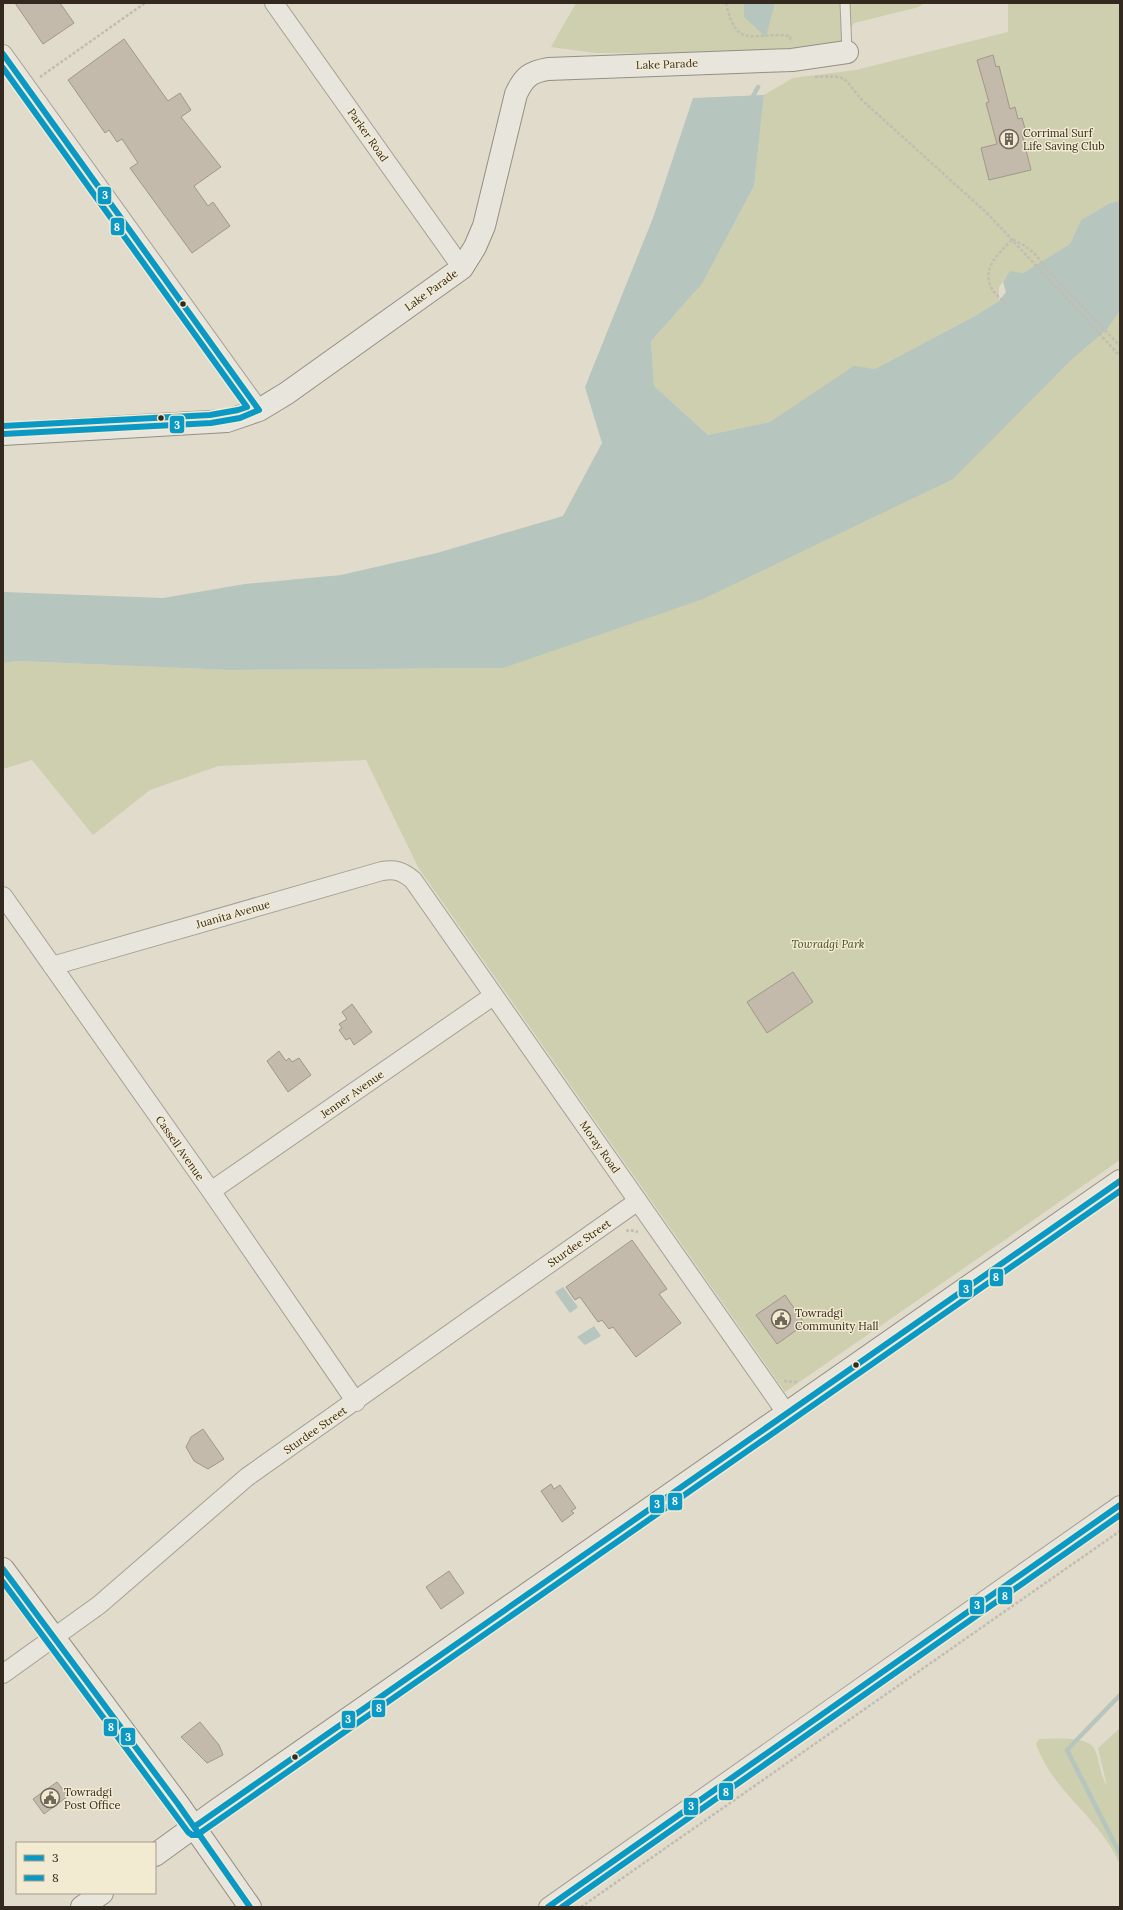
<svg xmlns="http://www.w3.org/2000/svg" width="1123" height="1910" font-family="Lora,serif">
<rect width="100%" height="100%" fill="#e0dbcb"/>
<path fill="#cdcfae" d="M576,3H744L766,36L775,3H924L919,7L854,23L832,54L596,53L551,47Z
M1008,3H1120V201L1110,203L1081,220L1070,244L1023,273L1010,272L999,287V301L973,317L875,369L854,367L770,422L708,435L654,386L651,341L702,284L754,186L764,95L793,78L856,70L1008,32Z
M1120,309V1160L785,1392L418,867L366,760L218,766L150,790L93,835L32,760L3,769V663L19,661L230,670L504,668Z
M1120,1728V1865C1100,1817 1054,1794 1036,1744L1039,1739C1052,1739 1089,1735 1095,1750C1100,1762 1100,1776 1107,1786L1098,1748Z"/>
<path fill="#b6c5bd" d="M744,3H775L766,37L744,17Z
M764,95L754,186L702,284L651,341L654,386L708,435L770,422L854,366L875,369L973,317L999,301L1006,292L1003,282L1010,271L1023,273L1070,244L1081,220L1110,203L1120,201V310L1107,329L1071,360L953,479L703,599L503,668L230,670L19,661L3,663V592L163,598L245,584L341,575L437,553L563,516L602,443L585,387L653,218L693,98Z
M563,1287L578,1307L570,1313L555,1292Z
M594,1326L601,1336L585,1345L577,1337Z"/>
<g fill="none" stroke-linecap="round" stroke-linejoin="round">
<path stroke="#b6c5bd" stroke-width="4.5" d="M751,100L758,87
M1120,1695L1067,1750L1120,1854"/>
</g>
<path fill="#c3baac" stroke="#a0978b" d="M15,3H60L74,23L43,44Z
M124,39L168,101L180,93L191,110L181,117L221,167L194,186L208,206L213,202L230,226L192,253L130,168L138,163L122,139L117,142L109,130L105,133L68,80Z
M993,55L996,67L999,66L1010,109L1015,107L1018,119L1022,118L1026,132L1022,134L1031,170L989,180L981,148L997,144L986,103L989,102L977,60Z
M793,972L813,1002L767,1033L747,1002Z
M352,1004L372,1032L354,1045L350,1038L346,1040L339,1030L342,1028L339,1024L347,1019L342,1012Z
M279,1051L286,1061L289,1058L292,1062L299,1058L311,1075L288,1092L267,1061Z
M632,1240L667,1289L659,1294L681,1323L636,1357L613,1327L609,1329L602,1320L598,1322L580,1297L575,1300L566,1287Z
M785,1295L805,1324L777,1344L756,1315Z
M203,1429L224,1459L208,1469L194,1461L186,1447L191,1437Z
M551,1484L554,1489L560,1485L576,1508L571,1511L574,1513L562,1522L541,1491Z
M449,1571L464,1593L441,1609L426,1587Z
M200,1722L219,1745L223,1755L207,1763L181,1737Z
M57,1782L68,1796L44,1814L33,1799Z"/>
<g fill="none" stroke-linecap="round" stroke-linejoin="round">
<defs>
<path id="service" d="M845,3L847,52"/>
<path id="minor" d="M274,3L462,268
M3,54L259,410
M3,896L211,1191L356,1402
M52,966L382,871C396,869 402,871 413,880L787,1414
M211,1191L493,996
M3,1674L99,1605L247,1477L638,1201
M548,1907L1120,1505"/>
<path id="secondary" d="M3,434L227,421L259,410L287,393L462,268L475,247L484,226L516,94C524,77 530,72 548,69L792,60L847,52
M3,1569L178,1804L250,1907
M155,1855L217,1810L1120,1181
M82,1907L102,1893"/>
</defs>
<use href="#service" stroke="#a5a094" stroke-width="11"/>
<use href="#minor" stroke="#a5a094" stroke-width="20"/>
<use href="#secondary" stroke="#958f84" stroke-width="24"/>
<path stroke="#c1bdb3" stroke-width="2.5" stroke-dasharray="3 2" stroke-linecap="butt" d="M726,3C737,52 753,31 790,36L791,42
M40,77L145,3
M815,77C851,75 842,78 864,102L988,214L1120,356
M1013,240C1026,245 1036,253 1043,265L1120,346
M1006,304C1001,299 992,292 990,285C983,266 1000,252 1012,240
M626,1231L630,1230L638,1232
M784,1381L797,1382
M581,1907L1120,1531"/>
<use href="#service" stroke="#e8e6dc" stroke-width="9"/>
<use href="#minor" stroke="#e8e6dc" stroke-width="18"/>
<use href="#secondary" stroke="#e8e6dc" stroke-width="22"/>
<defs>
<path id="bus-1" d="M3,54L259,410L240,418L211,423L3,434
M3,1569L178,1804L250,1907
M194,1827L1120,1181
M548,1907L1120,1505"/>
<path id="bus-2" d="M3,68L247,407L238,410L210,415L3,426
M3,1582L188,1832L192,1835H197L1120,1191
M562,1907L1120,1515"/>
</defs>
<use href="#bus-1" stroke="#f2ead1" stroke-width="9"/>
<use href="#bus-2" stroke="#f2ead1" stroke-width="9"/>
<use href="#bus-1" stroke="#0a99c5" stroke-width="6"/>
<use href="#bus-2" stroke="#0a99c5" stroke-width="6"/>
</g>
<defs>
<symbol id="building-ring" viewBox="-11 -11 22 22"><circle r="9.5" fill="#f2ead1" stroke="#70675b" stroke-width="1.5"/><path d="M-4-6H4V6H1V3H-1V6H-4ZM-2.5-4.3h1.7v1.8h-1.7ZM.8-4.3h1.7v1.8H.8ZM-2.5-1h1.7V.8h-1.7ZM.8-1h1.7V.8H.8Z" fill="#70675b"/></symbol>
<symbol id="civic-ring" viewBox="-11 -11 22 22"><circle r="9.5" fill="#f2ead1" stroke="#70675b" stroke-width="1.5"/><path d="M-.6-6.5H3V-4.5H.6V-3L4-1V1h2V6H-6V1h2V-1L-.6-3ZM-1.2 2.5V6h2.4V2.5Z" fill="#70675b"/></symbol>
</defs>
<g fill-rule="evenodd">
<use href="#building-ring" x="998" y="128" width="22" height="22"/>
<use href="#civic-ring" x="770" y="1308" width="22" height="22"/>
<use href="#civic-ring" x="39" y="1787" width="22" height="22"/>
</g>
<g fill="#33291e" stroke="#f2ead1" stroke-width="1.5">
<circle cx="183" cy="304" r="3.5"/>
<circle cx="161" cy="418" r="3.5"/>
<circle cx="856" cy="1365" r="3.5"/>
<circle cx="295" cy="1757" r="3.5"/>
</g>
<g text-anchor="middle" stroke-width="3" stroke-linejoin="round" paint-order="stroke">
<g font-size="11" fill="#33291e" stroke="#f2ead1">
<text transform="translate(667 64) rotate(-2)" y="4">Lake Parade</text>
<text transform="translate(368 135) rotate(55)" y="4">Parker Road</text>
<text transform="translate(431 290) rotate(-36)" y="4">Lake Parade</text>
<text transform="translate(233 914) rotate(-16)" y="4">Juanita Avenue</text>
<text transform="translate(352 1094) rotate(-35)" y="4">Jenner Avenue</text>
<text transform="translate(600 1147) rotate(55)" y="4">Moray Road</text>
<text transform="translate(180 1148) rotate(55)" y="4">Cassell Avenue</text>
<text transform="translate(579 1243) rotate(-35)" y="4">Sturdee Street</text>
<text transform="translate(315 1430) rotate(-35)" y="4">Sturdee Street</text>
</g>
<g font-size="11" fill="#33291e" stroke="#f2ead1" text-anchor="start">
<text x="1023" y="137">Corrimal Surf<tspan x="1023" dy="13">Life Saving Club</tspan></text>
<text x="795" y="1317">Towradgi<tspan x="795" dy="13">Community Hall</tspan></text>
<text x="64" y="1796">Towradgi<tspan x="64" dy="13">Post Office</tspan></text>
</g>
<g font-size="11" font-style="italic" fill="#414d26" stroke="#f2ead1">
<text x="828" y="948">Towradgi Park</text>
</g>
</g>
<g stroke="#f2ead1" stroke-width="1.5">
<rect x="97" y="186" width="15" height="19" rx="4" fill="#0a99c5"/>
<rect x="110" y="217" width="15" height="19" rx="4" fill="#0a99c5"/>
<rect x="169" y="415" width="16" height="19" rx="4" fill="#0a99c5"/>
<rect x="989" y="1268" width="15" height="19" rx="4" fill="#0a99c5"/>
<rect x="958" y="1279" width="15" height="19" rx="4" fill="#0a99c5"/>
<rect x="667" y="1492" width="16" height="19" rx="4" fill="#0a99c5"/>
<rect x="649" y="1494" width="16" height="20" rx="4" fill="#0a99c5"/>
<rect x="997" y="1586" width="16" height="19" rx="4" fill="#0a99c5"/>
<rect x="969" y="1596" width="16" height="19" rx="4" fill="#0a99c5"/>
<rect x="371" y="1699" width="15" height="19" rx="4" fill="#0a99c5"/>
<rect x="341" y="1710" width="15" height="19" rx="4" fill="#0a99c5"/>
<rect x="103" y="1718" width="15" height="19" rx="4" fill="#0a99c5"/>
<rect x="120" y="1727" width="16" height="19" rx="4" fill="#0a99c5"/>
<rect x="718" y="1782" width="16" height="19" rx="4" fill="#0a99c5"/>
<rect x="683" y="1797" width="16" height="19" rx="4" fill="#0a99c5"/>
</g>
<g font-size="11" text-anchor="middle" font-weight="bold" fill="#fff">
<text x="105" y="199">3</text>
<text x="117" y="231">8</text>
<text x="177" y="429">3</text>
<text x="996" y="1281">8</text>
<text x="966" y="1293">3</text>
<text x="675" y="1505">8</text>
<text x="657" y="1508">3</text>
<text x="1005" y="1600">8</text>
<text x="977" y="1609">3</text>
<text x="379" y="1712">8</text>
<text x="348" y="1723">3</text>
<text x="111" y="1731">8</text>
<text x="128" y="1741">3</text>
<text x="726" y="1796">8</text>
<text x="691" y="1810">3</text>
</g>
<rect width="1123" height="1910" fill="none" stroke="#33291e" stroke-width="8"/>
<rect x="16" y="1842" width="140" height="52" fill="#f2ead1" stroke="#a69d89"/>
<rect x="24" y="1855" width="20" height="6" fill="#0a99c5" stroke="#a69d89"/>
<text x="52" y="1862" font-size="12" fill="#33291e">3</text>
<rect x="24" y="1875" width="20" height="6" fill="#0a99c5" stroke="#a69d89"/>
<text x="52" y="1882" font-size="12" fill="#33291e">8</text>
</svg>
